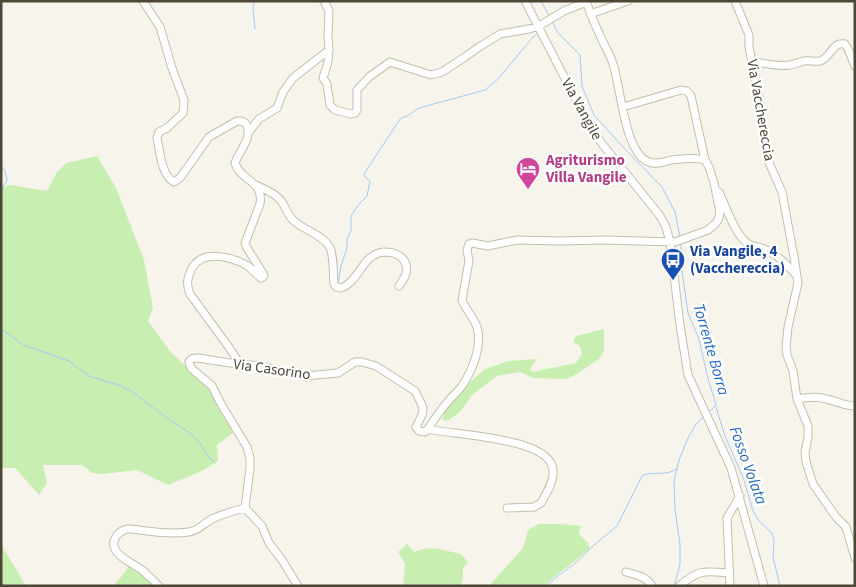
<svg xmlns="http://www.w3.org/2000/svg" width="856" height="587" font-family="'Source Sans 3',sans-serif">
<rect width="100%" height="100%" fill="#f7f5eb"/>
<path fill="#c9eeb1" d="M97,156L116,188L144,260L153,308L148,321L169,350L208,388L234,432L217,445L218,461L202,471L168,485L137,470L103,474L92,473L82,465H43L47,483L39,495L15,468H1V188L11,185L47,191L57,172L66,163Z
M604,329V351L599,359L578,373L567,379L533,378L520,372L497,376L472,395L460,412L447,421L442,420L446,409L470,382L485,369L509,361L537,359L530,369L532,372L576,363L582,354L580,346L573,342L576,336Z
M539,524H562L581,526L579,534L588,543L590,549L543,586H489L523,548L528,530Z
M1,543L2,546L26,586H1Z
M407,544L414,552L427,548L439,549L461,554L468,562L463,568V579L461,586H403L405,563L398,552Z
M130,565L150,580L155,586H114Z"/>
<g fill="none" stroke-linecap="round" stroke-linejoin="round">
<path stroke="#a3c9f7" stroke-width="1" d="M254,1L253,8L255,29
M541,1L549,16
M552,22L558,33L580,55L582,86L594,115L624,148L662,187L675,212L680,237
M1,165L5,171L7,180L1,191
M681,243V264L688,313L699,339L707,375L716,405L709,412
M338,283L341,266L347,248V240L351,230V216L359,204L367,196L370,181L366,178L364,174L400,119L407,116L419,108L485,90L498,79L533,37L538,33
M1,329L24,345L69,361L89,376L121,386L131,391L164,416L190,433L200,443L207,455L215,463
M716,407L725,436L744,480L753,511L759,521L771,532L773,536L774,541L773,557L780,586
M545,586L578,561L593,546L617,526L642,476C649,472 656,474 664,473C669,473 673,471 677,469
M674,586L680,565V544L675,510L674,481L679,460L688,438L696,424L705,416"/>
<defs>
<path id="minor" d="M143,1L160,27L172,68L184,100L183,113L167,128L159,132L157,138C160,151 161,175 174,182L180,178L209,137L237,121C242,121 245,121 247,126C252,139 239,151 235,163C240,181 264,180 260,204L245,243L247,248L264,275V276L261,278C255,274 252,268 246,265C231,257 203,249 192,268C187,279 186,284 190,294L228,346L240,364
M324,1L329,11L328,36L329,50L328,62L323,78L327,84L330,105L335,110L351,114L355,113L357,110V90L369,77L390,62L431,75L442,72L465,57L479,47L500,34L529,29L539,26L564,11L586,2
M525,1L589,125L603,145L649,202L660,216L666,227L670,242L680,325L688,375L731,468L764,586
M735,1L749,35V47L759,96L765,148L767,158L782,192L794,257L798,283L788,327L786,347L787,355L793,371L797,399L808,426V437L805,452L806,462L813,484L836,517L846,527L855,558
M590,14L628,1
M753,62C765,63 777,67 789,65C794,65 799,62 804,61C809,60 815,62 820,61C832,57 832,41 845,44L848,49L855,66
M623,107L681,90C687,90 688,92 691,96L705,160
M248,133L259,119L277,108L283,92L293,78L329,50
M256,185C265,190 276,193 282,202C286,208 288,216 294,221C304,230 321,234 329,246C334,253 333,274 334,284L336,287L340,288C341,288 346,286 347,285C361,275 364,254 384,252C388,252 392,252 396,254C400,256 405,260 406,265C408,274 403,280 399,286
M719,192C726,207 735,234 747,243C752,247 757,246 762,248C776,253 787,264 796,275
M797,399C809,397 819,396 830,400C839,402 845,406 855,406
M428,429C452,435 553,437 553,471C554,482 546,494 541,503L534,507L507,508
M626,572C636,575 646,576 652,586
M159,586C153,580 148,575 142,570C134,564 119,558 115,549C111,541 117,533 124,530C131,527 139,531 147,531C160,533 175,534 189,532C198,531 204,523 212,519C222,514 233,511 245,508
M298,586L282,560L269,543L262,526L245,508L250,468V458L247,447L221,404L212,386L191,368L189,362C191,358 194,358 198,358L230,363L260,366L305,376L338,373L355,362H362L376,366L415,391L421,403L423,408L422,415L416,427L419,431L425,432L428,429C435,418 442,408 451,398C455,394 459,390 462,386C472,371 481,349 478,331C476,319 466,311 462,300L469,261L467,250L469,244L472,243L488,246L517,240L559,241L605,240L675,242L708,230L716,223L719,218L720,212L714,183L709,167L705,160C694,157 682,159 671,160C664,162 656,165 649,162C624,153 621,87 613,64C610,53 603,44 599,33C594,23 590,12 586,1
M679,586C700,569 704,571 729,573
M730,586L727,518L740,496"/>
</defs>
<use href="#minor" stroke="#c3bfac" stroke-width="9"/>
<use href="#minor" stroke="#fff" stroke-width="7"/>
</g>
<defs>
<symbol id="hotel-pin" viewBox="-11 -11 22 30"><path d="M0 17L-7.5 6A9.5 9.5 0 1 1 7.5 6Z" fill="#d1479c" stroke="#fff"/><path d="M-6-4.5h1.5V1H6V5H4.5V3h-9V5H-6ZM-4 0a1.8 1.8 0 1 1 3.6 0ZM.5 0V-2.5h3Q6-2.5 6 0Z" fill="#fff"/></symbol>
<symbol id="bus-pin" viewBox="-11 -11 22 30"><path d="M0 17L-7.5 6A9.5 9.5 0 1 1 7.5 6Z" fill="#1a4fb4" stroke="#fff"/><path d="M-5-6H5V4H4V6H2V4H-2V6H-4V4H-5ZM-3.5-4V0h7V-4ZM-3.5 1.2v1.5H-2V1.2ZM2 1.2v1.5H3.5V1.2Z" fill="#fff"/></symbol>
</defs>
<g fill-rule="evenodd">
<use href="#hotel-pin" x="514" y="155" width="28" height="38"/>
<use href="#bus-pin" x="659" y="246" width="28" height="38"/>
</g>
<g text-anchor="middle" stroke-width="5" stroke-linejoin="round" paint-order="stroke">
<g font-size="15" fill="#4c4737" stroke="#fff">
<text transform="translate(582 109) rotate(61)" y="5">Via Vangile</text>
<text transform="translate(761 110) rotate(80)" y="5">Via Vacchereccia</text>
<text transform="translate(272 369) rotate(8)" y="5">Via Casorino</text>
</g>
<g font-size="15" font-weight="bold" fill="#b23c85" stroke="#fff" text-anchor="start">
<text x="546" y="165">Agriturismo<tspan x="546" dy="17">Villa Vangile</tspan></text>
</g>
<g font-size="15" font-weight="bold" fill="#164399" stroke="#fff" text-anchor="start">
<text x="690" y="256">Via Vangile, 4<tspan x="690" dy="17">(Vacchereccia)</tspan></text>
</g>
<g font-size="16" font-style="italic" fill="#2569c4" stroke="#fff">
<text transform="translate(712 349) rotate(74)" y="6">Torrente Borra</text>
<text transform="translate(749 465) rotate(70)" y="6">Fosso Volata</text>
</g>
</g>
<rect width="856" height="587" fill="none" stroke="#4c4737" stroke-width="5"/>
</svg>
